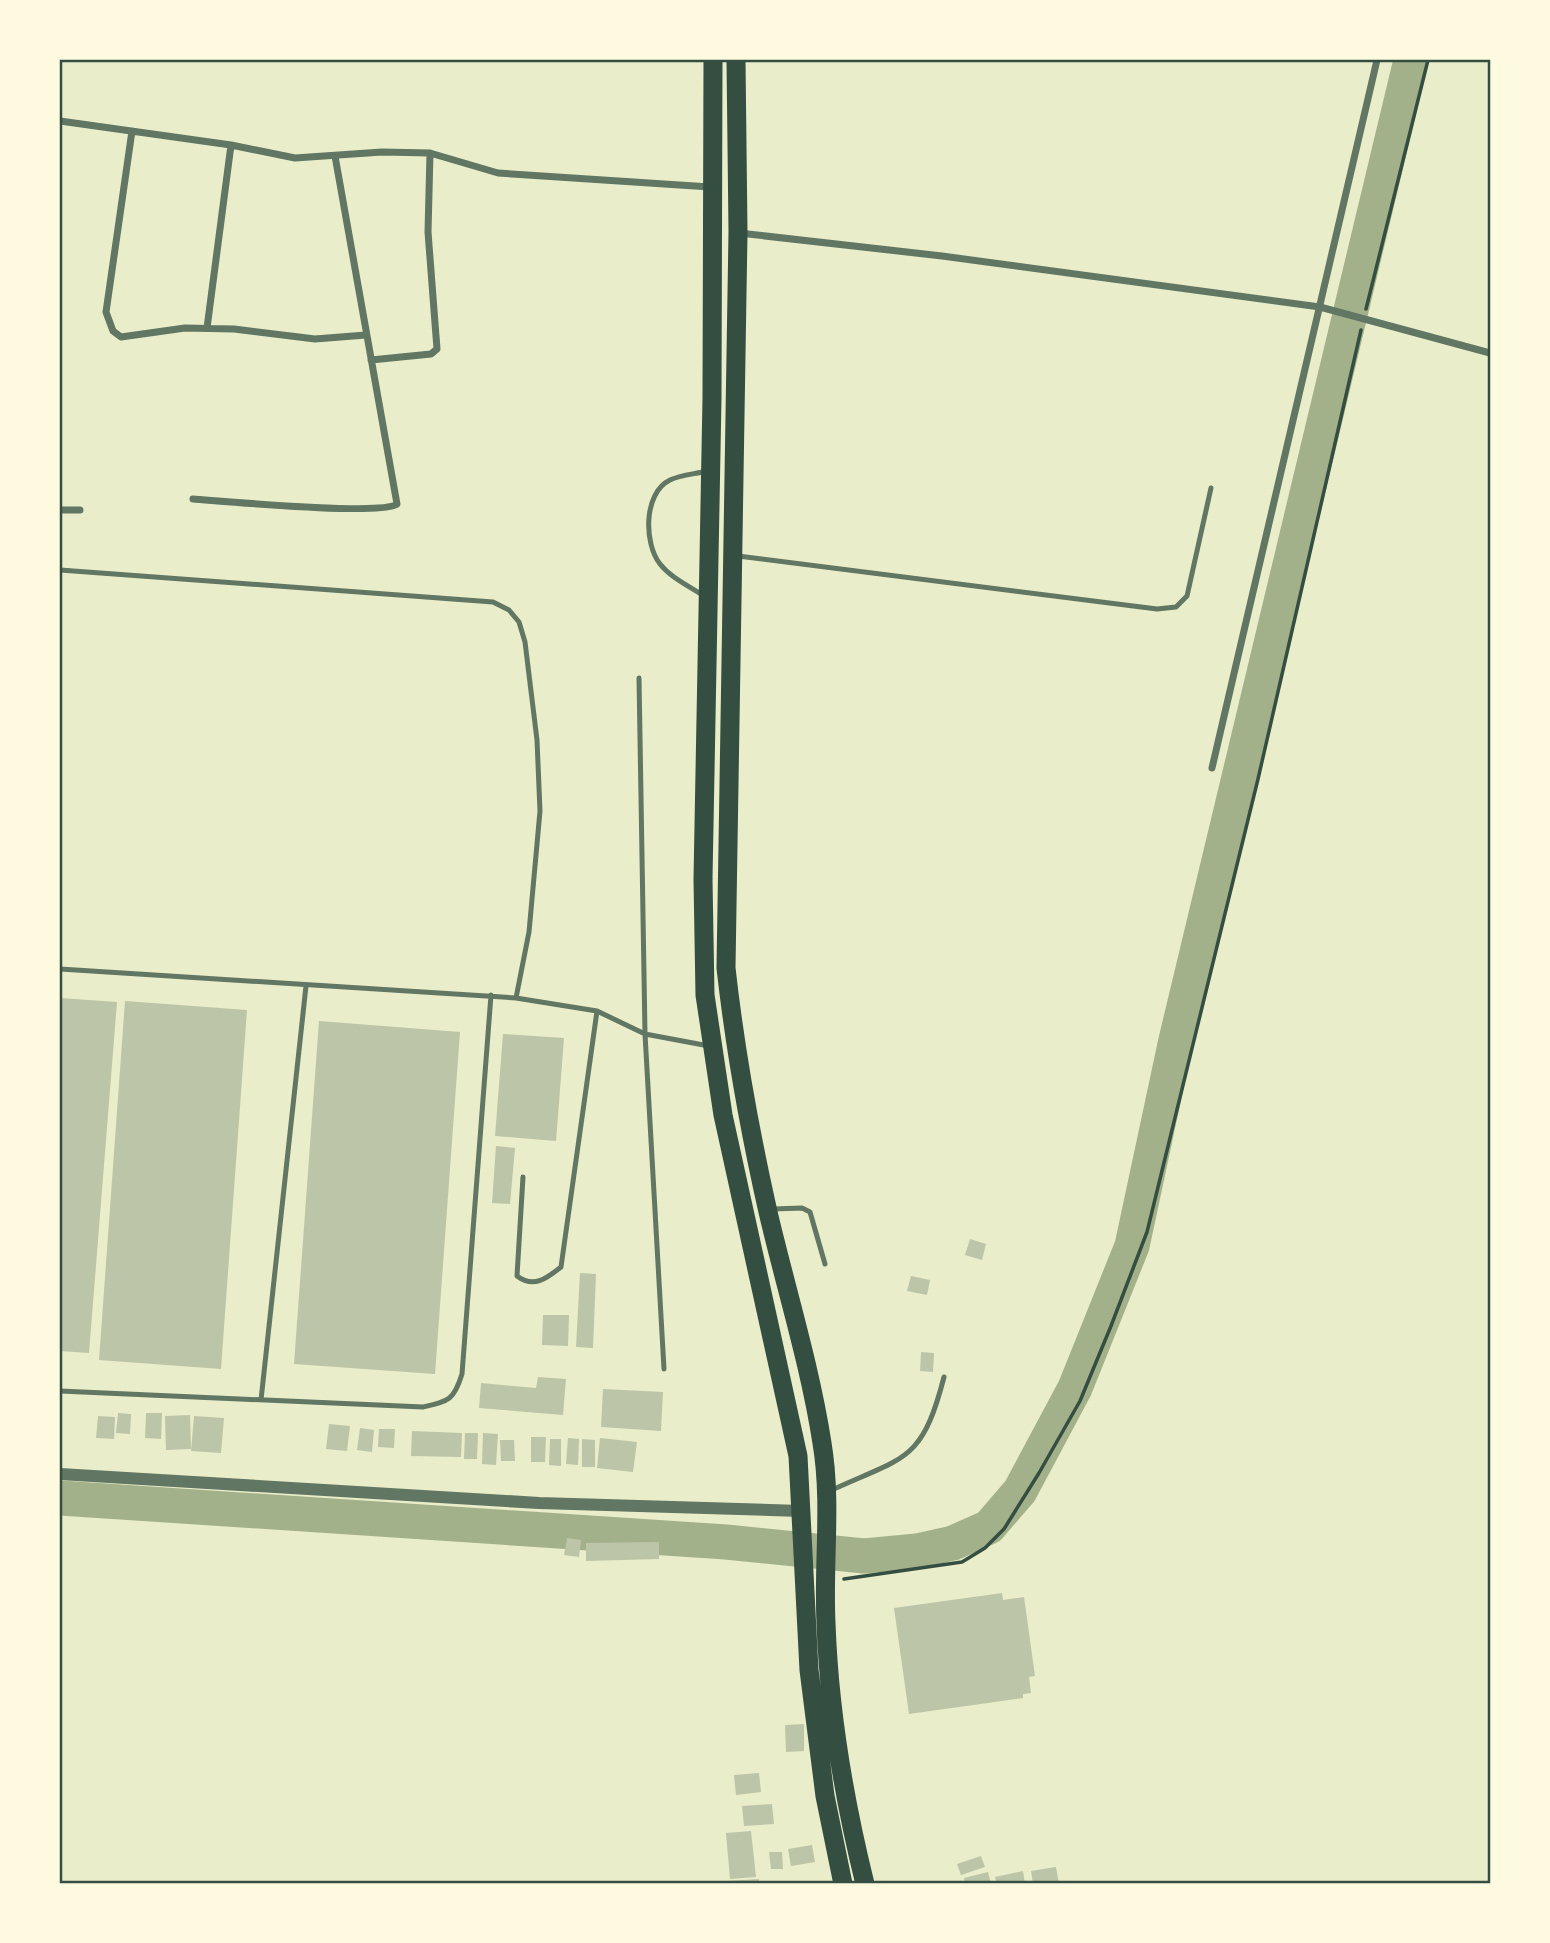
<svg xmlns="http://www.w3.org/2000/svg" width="1550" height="1943" font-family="'Roboto Condensed',sans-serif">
<rect width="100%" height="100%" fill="#e9edc9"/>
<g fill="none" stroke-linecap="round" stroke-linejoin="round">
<path stroke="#a3b18a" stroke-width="35" d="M60,1498L726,1542L864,1556L917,1551L953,1543L989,1527L1020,1491L1075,1388L1132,1246L1176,1040L1411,60"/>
</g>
<path fill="#bcc5a7" d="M60,998L117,1002L89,1353L60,1351Z
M125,1001L247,1010L221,1369L99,1360Z
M319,1021L460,1032L435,1374L294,1364Z
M503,1034L564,1038L556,1141L495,1136Z
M496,1146L515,1148L510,1204L492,1203Z
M970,1239L986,1244L982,1260L965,1255Z
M580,1273L596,1274L593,1348L576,1347Z
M911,1276L930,1280L927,1295L907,1291Z
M543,1315H569L568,1346L542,1345Z
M921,1352L934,1353L933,1372L920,1371Z
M538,1377L566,1379L563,1415L479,1408L481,1383L536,1388Z
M603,1389L663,1392L661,1431L601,1427Z
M118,1413L131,1414L130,1434L116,1433Z
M146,1413H162L161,1439L145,1438Z
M190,1415L191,1449L166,1450L165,1416Z
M98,1416L115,1417L114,1439L96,1438Z
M194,1416L224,1418L221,1453L191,1451Z
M329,1424L350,1426L347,1451L326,1449Z
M360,1428L374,1430L372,1452L357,1450Z
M379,1429H395L394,1448L378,1447Z
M412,1431L462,1433L461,1457L411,1456Z
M465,1433H478L477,1459H464Z
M483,1433L498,1434L496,1465L482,1464Z
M531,1437H546L545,1462H531Z
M568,1438L579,1439L578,1465L566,1464Z
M600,1438L637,1442L633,1472L597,1468Z
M550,1439H561V1466L549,1465Z
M582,1439L595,1440V1467H582Z
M500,1440H514L515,1461H501Z
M567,1538L581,1540L579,1557L564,1555Z
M659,1542V1559L586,1561V1543Z
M1002,1593L1003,1600L1024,1597L1035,1676L1029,1677L1031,1693L1023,1694V1698L909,1714L894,1608Z
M804,1724V1751L786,1752L785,1725Z
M759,1773L761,1792L736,1795L734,1775Z
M772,1804L774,1824L744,1826L742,1806Z
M751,1831L756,1877L730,1879L726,1833Z
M812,1845L815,1862L791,1866L788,1849Z
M769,1852H782L783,1869H771Z
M981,1856L985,1867L961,1875L957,1864Z
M1056,1867L1059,1884H1033L1031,1871Z
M1023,1871L1025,1884H997L995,1877Z
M988,1872L991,1884H965L964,1878Z
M759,1879V1884H727V1881Z"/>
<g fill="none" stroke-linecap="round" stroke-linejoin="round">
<path stroke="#344e41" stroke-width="3.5" d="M1366,309L1428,60
M844,1579L962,1562L985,1548L1004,1529L1039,1473L1080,1401L1111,1326L1147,1232L1258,779L1361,330"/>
<path stroke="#617663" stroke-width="5" d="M738,556L1157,609L1176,607L1187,596L1211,488
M60,570L493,602L509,610L519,622L525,642L537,740L540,811L529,932L516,998
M704,596C689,586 671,578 660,564C644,544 643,493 670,480C680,475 695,474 707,471
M639,678L645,1034L664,1369
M60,969L516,998L597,1011L645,1034L709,1046
M523,1177L517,1276C534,1289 547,1278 561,1267L597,1011
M773,1209L802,1208L810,1212L825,1264
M60,1391L423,1407C449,1401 454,1400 462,1374L491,995
M261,1400L306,986
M832,1490C906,1456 922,1462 944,1377"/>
<path stroke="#617663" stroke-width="7" d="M60,121L231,145L295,158L382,152L430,153L498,173L710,187
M132,131L106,312L113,331L121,337L185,328L234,329L315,339L366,335
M739,233L942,256L1320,307L1490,353
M207,328L231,145
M371,360L431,354L437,349L428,232L430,153
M193,499C222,501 382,516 397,504L335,156
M60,510H80
M1212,768L1377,60"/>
<path stroke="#617663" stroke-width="12" d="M60,1474L539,1503L801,1511"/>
<path stroke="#344e41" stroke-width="19" d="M713,60L712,398L703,879L705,995L723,1115L798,1456L809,1670L825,1796L843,1884
M736,60L738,232L726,968C735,1049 750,1132 768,1212C786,1289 810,1365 822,1443C832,1503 823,1563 826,1623C829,1710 844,1799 865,1884"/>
</g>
<rect width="1550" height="1943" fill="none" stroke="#fefae0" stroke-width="122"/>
<rect x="61" y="61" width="1428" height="1821" fill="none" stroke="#344e41" stroke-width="2.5"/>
</svg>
